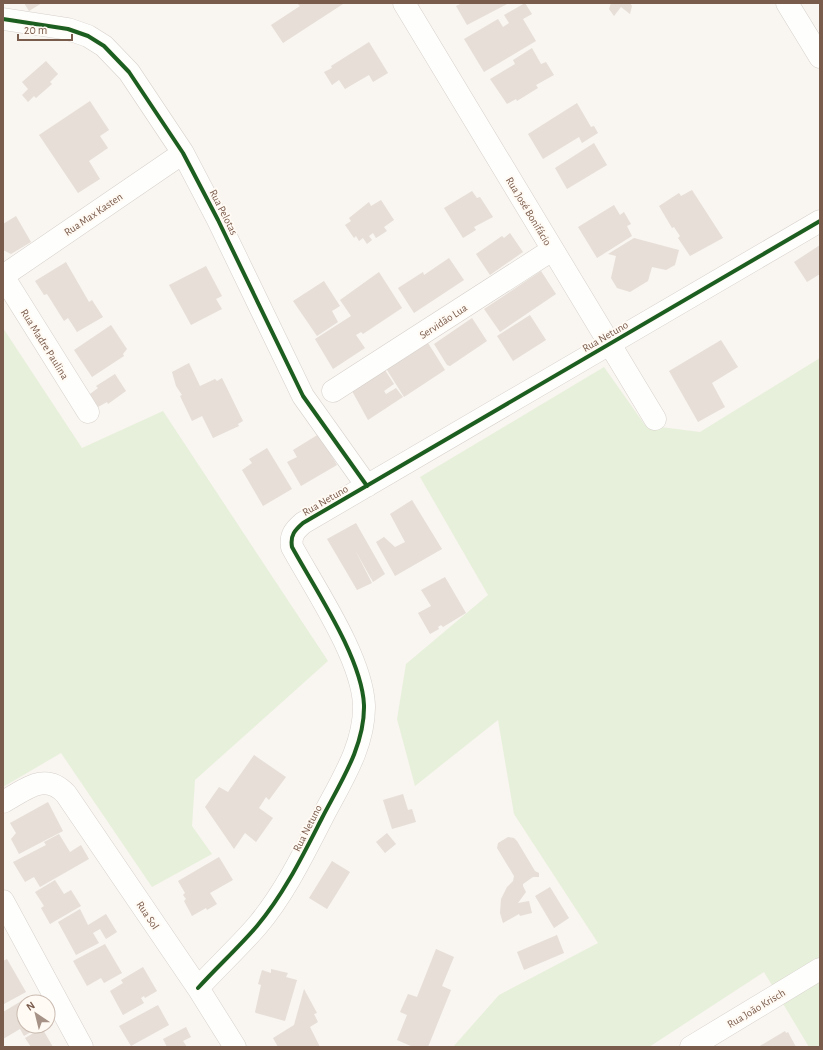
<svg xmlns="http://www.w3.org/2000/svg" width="823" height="1050" font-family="'Alegreya Sans',sans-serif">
<rect width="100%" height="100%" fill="#f9f5f0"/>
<path fill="#e7f0db" d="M3,328L82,448L163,411L328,661L195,780L192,826L212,854L152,887L61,753L3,787Z
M820,358V1047H809L764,972L649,1047H453L499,995L598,943L514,814L498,720L415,786L397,719L406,664L488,595L420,477L604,367L645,425L700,432Z"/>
<path fill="#e6ded7" d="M24,3H42L29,11Z
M297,3H342L343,4L283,43L271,25L300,6Z
M462,3H509L467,25L456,6Z
M525,3L532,14L523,19L536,41L484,72L464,39L498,19L503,27L509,23L504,15Z
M611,3H630L632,6L630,14L621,7L614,16L609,9Z
M369,42L388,73L373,82L369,75L345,89L339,80L332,85L324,72L332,68L331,66Z
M532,48L541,64L546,62L554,75L536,85L538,88L517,101L516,99L507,104L490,79L515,64L513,60Z
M46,61L58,74L50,82L52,84L36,98L34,96L28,102L22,95L28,89L22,82Z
M90,101L109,130L100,136L108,148L89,161L100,179L78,193L39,135Z
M577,103L591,127L594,126L598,133L582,143L579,137L543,159L528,134Z
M594,143L607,165L567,189L555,168Z
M692,190L723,238L690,256L678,238L680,236L674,227L672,228L659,206L679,193L681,196Z
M472,191L477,198L480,197L493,217L474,227L476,230L463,238L444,208Z
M381,200L394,220L384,227L387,231L376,238L373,233L369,236L372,240L367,244L363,238L359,241L356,236L354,238L345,225L351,221L349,218L369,202L371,206Z
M614,205L620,215L624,212L631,224L627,226L632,236L597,258L578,227Z
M16,216L31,242L11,254L3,250V224Z
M510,233L523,252L490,275L476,254L502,236L504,238Z
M634,238L679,250L675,265L666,270L652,267L648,281L630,292L617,288L611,278L616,256L608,254Z
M820,245V274L807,282L794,262Z
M449,258L464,280L414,313L398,288L423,272L424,275Z
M66,262L89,302L92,300L103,317L77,332L68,318L64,321L47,294L44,295L35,281Z
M206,266L222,296L216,299L222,309L191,325L169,285Z
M541,271L556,294L500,332L484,309Z
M379,272L402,308L363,334L361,332L356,335L365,348L333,369L315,339L351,316L340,300Z
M324,281L340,306L332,311L338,322L317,336L293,301Z
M530,315L546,340L513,361L497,336Z
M472,318L487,341L450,366L447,365L434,344Z
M111,325L127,349L123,354L124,356L92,377L74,350Z
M721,340L738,367L712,383L725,407L698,422L669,371Z
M428,343L445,370L404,397L382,362L397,353L402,360Z
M189,363L200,386L215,379L217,381L222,378L243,421L238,424L239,426L213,438L202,416L192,421L180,396L182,395L176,386L172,372Z
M385,370L394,384L384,391L386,394L396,388L403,397L368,420L352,391Z
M115,374L126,391L108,404L107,402L98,407L90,394L98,388L96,386Z
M319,434L337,465L301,486L287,462L297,457L293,450Z
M267,448L292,489L263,506L242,470L252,463L249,459Z
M412,500L442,549L395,576L376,542L384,537L395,547L405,542L390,514Z
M356,523L385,574L373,582L355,550L372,583L357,590L327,539Z
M445,577L466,613L443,627L441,625L438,627L439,629L430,634L418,613L431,606L421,590Z
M254,755L286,777L269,800L266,797L259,808L273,818L256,842L245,833L234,849L205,807L219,787L228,792Z
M403,794L408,810L412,809L416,822L392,829L383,800Z
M48,802L63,831L19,854L11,839L16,833L10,823Z
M387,833L396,844L385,853L376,842Z
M59,834L70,852L81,845L89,859L40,887L34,877L25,882L13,862L46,845L44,842Z
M508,837L514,838L517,841L535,871L539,873V877H533L523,884V886L526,892L518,903L529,901L532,913L520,916L519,914L503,923L500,913L501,899L507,887L513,881L514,876L497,848L498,843Z
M219,857L233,880L210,893L217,904L207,910L206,908L192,916L184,901L186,899L183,895L185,893L178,881Z
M332,861L350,872L327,909L309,898Z
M55,880L64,894L71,890L81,906L50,924L41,908L44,906L35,892Z
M550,887L569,918L554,928L535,896Z
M80,909L88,925L106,914L117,932L106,939L100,929L93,933L99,943L76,955L58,922Z
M557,935L564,953L524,970L517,952Z
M105,944L122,973L104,983L101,978L87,986L73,961Z
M436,949L454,957L442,986L451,990L428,1047H413L397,1040L407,1015L400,1012L408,994L417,997Z
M7,959L26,992L4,1004L3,961Z
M143,967L157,991L145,998L144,996L141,998L144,1003L123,1015L110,991L123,983L121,980Z
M271,969L288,973L286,977L297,980L285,1021L256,1013L255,1012L261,985L258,984L262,970L271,973Z
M304,989L317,1013L314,1014L318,1022L310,1027L320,1047H278L273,1038L294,1025Z
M28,997L31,1002H24V1026H41L24,1036L20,1029L3,1039V1012Z
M158,1005L169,1025L131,1046L119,1026Z
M186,1027L191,1037L183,1041L187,1047H167L163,1039Z
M42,1028L53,1047H31L25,1038Z
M785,1031L786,1033L788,1032L796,1047H758Z"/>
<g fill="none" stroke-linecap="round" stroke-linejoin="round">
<defs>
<path id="minor" d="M404,3L655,419
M787,3L820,57
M3,19L68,29L88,36L104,46L129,72L183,153L218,220L303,396L367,486
M3,276L183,153
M3,276L88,412
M333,391L552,250
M3,802C25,790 45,771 66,794L198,988L235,1047
M3,901L82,1047
M198,988C217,967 238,948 257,926C284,894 303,855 322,818C340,783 365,746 364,705C362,658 315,589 292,547C290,535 295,530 303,523L820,221
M691,1047L820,969"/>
</defs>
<use href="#minor" stroke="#d7d1cb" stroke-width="23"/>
<use href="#minor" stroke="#fefefd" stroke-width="22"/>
<defs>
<path id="cycleway" d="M3,19L68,29L88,36L104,46L129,72L183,153L218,220L303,396L367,486
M198,988C217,967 238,948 257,926C284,894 303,855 322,818C340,783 365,746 364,705C362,658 315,589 292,547C290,535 295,530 303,523L820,221"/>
</defs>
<use href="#cycleway" stroke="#fffaf3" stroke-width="6"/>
<use href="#cycleway" stroke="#1b5e20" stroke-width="4"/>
</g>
<g text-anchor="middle" stroke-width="4" stroke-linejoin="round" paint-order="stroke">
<g font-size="11" fill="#7a5c4d" stroke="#fffaf3">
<text transform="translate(529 211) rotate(59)" y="4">Rua José Bonifácio</text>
<text transform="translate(224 212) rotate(63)" y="4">Rua Pelotas</text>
<text transform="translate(93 214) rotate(-34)" y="4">Rua Max Kasten</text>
<text transform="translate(443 321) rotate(-33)" y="4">Servidão Lua</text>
<text transform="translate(605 336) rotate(-30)" y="4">Rua Netuno</text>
<text transform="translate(45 344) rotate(58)" y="4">Rua Madre Paulina</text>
<text transform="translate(325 500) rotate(-30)" y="4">Rua Netuno</text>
<text transform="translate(307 828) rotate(-63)" y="4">Rua Netuno</text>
<text transform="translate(148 915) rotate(56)" y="4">Rua Sol</text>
<text transform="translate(756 1008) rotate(-31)" y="4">Rua João Krisch</text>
</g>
</g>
<rect width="823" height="1050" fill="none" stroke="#7a5c4d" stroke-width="8"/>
<g transform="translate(36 1014) rotate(325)"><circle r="19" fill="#fffaf3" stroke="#cabbb1"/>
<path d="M0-3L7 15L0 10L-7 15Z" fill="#a69286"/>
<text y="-6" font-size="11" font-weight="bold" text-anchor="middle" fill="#7a5c4d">N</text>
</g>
<path d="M18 34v6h54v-6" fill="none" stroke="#7a5c4d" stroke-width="2"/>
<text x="24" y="34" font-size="12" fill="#7a5c4d" stroke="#fffaf3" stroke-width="3" paint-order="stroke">20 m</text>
</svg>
